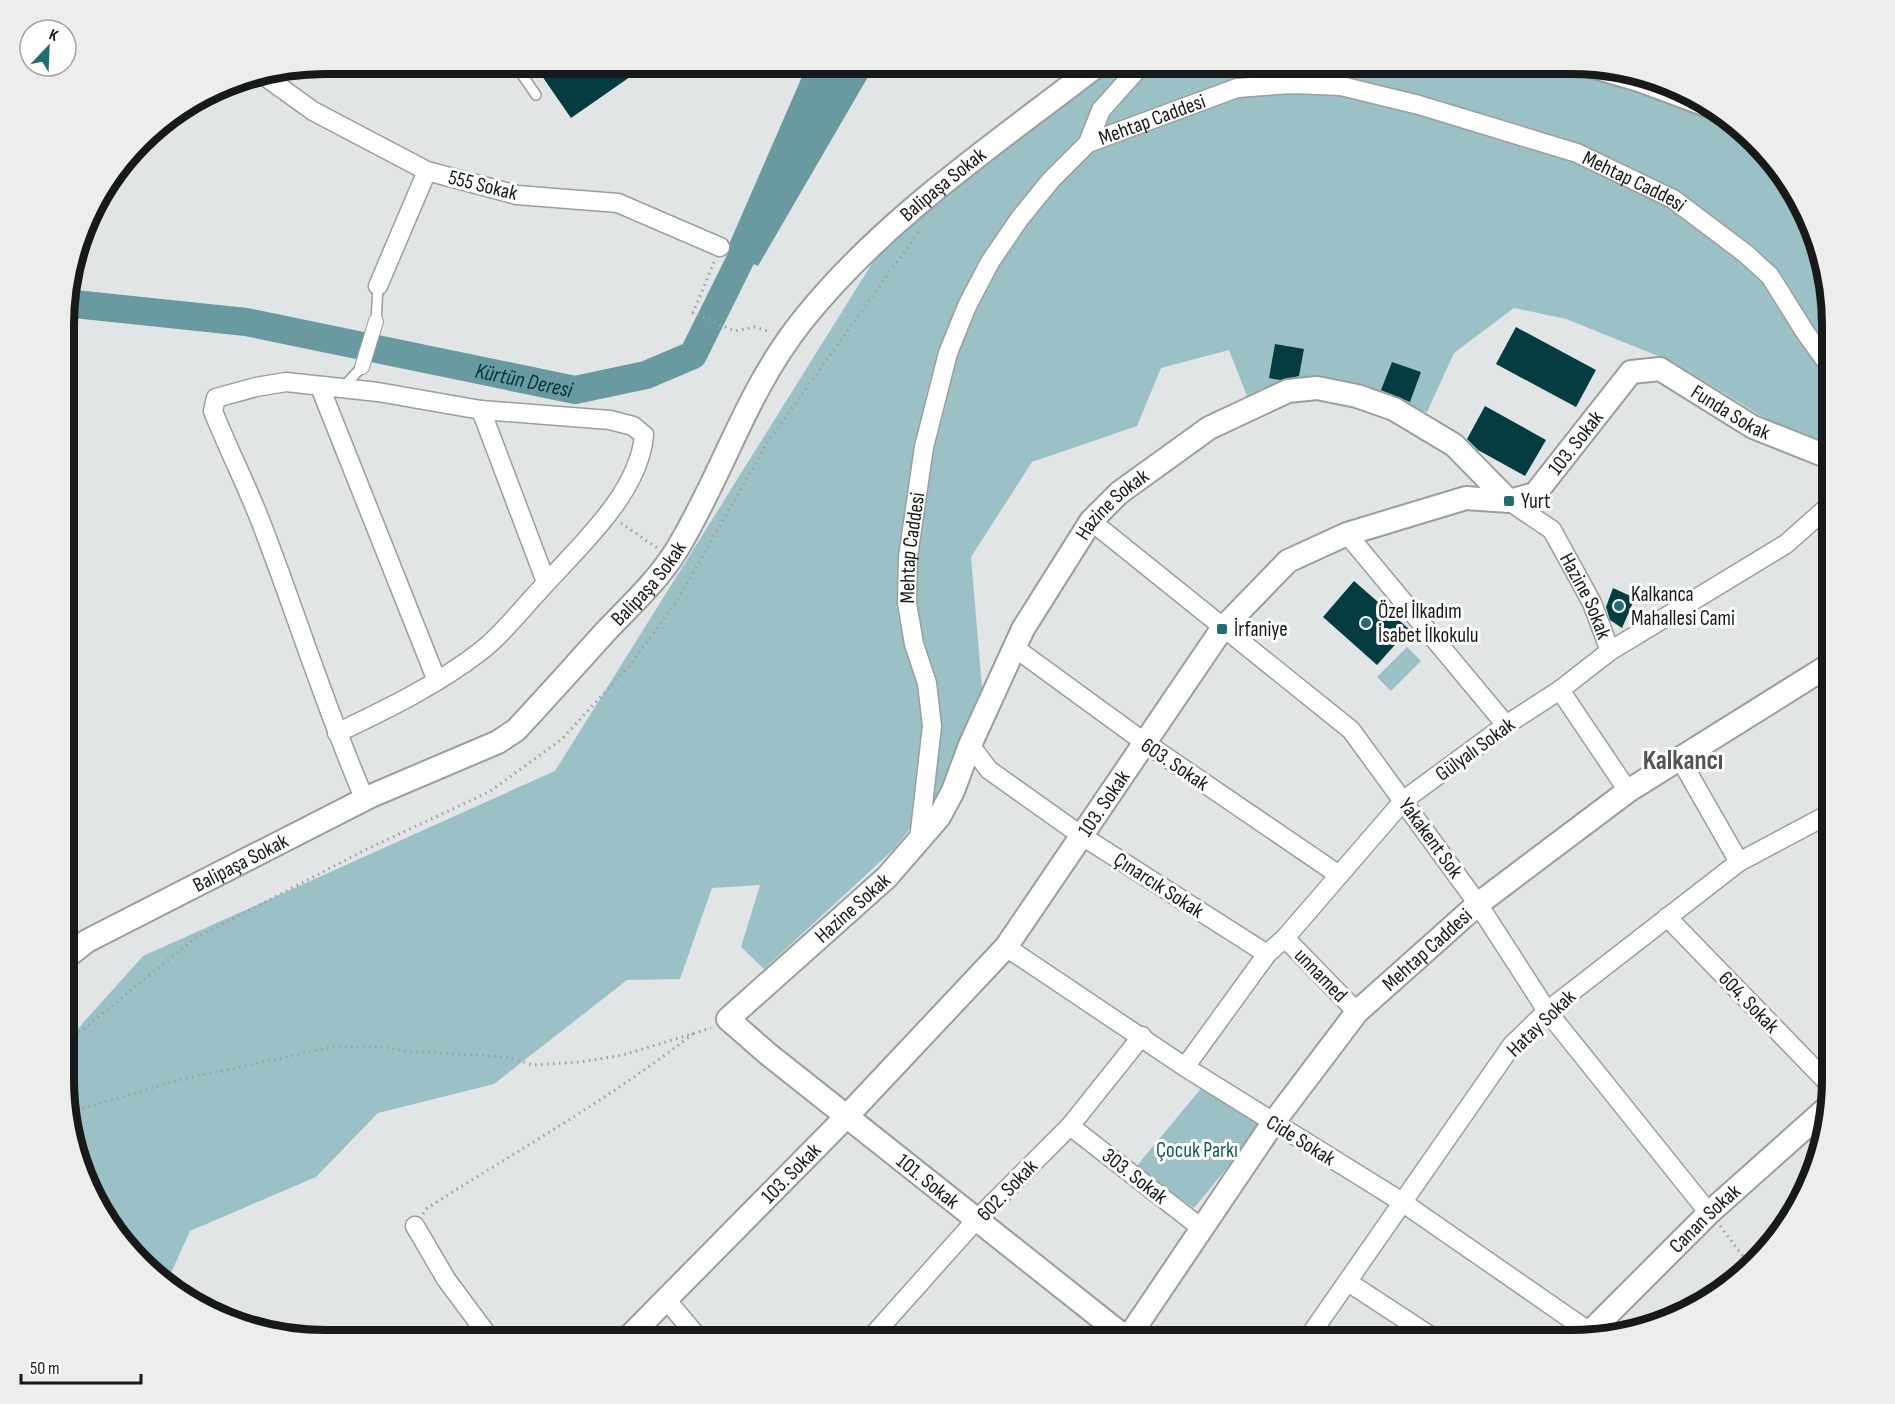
<svg xmlns="http://www.w3.org/2000/svg" width="1895" height="1404" font-family="'Sofia Sans Condensed',sans-serif">
<rect width="100%" height="100%" fill="#e1e5e6"/>
<path fill="#9bc1c6" d="M1113,63L1587,64L1655,77L1730,117L1805,209L1831,308V448L1773,423L1673,362L1566,319L1514,308L1454,353L1427,412L1306,381L1247,396L1229,350L1161,368L1137,426L1032,462L971,557L982,688L937,795L894,849L764,969L741,947L760,885L712,888L680,979L627,980L494,1084L378,1113L316,1177L190,1231L165,1286L98,1210L65,1113V1043L143,956L555,771L883,246Z
M1407,647L1421,661L1391,691L1377,677Z
M1204,1085L1264,1123L1194,1208L1135,1168Z"/>
<path fill="#689a9f" d="M808,63H876L758,266L726,251Z"/>
<g fill="none" stroke-linecap="round" stroke-linejoin="round">
<path stroke="#689a9f" stroke-width="28" id="s1" d="M65,303L246,322L575,390L646,375L693,355L759,222"/>
</g>
<path fill="#043c41" d="M533,63H650L571,118Z
M1516,327L1596,370L1576,407L1496,364Z
M1275,344L1304,349L1299,376L1280,380L1269,378Z
M1392,362L1421,372L1410,402L1381,390Z
M1485,406L1546,440L1525,476L1478,450L1467,439Z
M1354,581L1409,629L1377,665L1323,617Z
M1613,588L1635,598L1622,628L1610,620L1606,607Z"/>
<g fill="none" stroke-linecap="round" stroke-linejoin="round">
<defs>
<path id="service" d="M514,63L536,95
M376,321L378,286
M343,387L362,367"/>
<path id="pedestrian" d="M362,367L376,321"/>
<g id="minor">
<path d="M263,75L313,111L427,171L517,195L618,203L720,247"/>
<path d="M1088,143L1101,110L1143,63"/>
<path d="M378,286L427,171"/>
<path d="M320,387L437,681"/>
<path d="M481,410L546,582"/>
<path id="s2" d="M1509,501L1552,530L1592,603L1610,651"/>
<path d="M1091,521L1351,730L1478,904L1547,1011L1709,1213"/>
<path d="M1347,534L1506,725"/>
<path d="M1015,648L1144,742L1339,875"/>
<path d="M1560,690L1628,791"/>
<path d="M337,733C387,709 437,685 481,651C502,635 520,611 538,592C576,549 639,495 644,435L633,426L610,420L481,410L378,392L286,382L256,387L216,398L213,411C228,449 247,486 262,525C297,616 326,710 365,800"/>
<path d="M970,745L989,770L1082,836L1267,954"/>
<path d="M1679,757L1739,862"/>
<path id="s3" d="M919,840L932,726L927,683L914,644L907,603L908,557L924,447L948,353L967,306L990,262L1020,218L1051,180L1088,143L1237,88L1292,84L1341,86L1419,105L1577,153L1673,199L1746,254L1770,276L1805,332L1831,368"/>
<path d="M1667,917L1831,1086"/>
<path d="M1285,938L1357,1012"/>
<path d="M1006,947L1185,1067L1402,1202L1594,1335"/>
<path d="M1185,1067L1267,954L1285,938L1404,800L1506,725L1560,690L1610,651L1786,544L1831,504"/>
<path d="M1070,1126L1200,1227"/>
<path d="M415,1226L446,1279L492,1341"/>
<path d="M1348,1282L1438,1341"/>
<path d="M665,1298L701,1341"/>
<path d="M868,1341L976,1220L1070,1126L1142,1036"/>
<path d="M1306,1341L1512,1045L1547,1011L1739,862L1831,813"/>
</g>
<g id="tertiary">
<path d="M1584,64L1639,80L1709,106"/>
<path id="s4" d="M65,958L87,941L371,796L498,742L516,730C547,697 577,663 608,629C632,604 657,581 676,551C723,474 745,393 802,321C884,218 997,143 1100,63"/>
<path id="s5" d="M1584,1338L1709,1213L1829,1106"/>
<path id="s6" d="M625,1341L847,1116L1006,947L1222,629L1288,561L1347,534L1466,498L1509,501L1535,494L1631,372L1660,369L1753,427L1831,458"/>
<path id="s7" d="M1126,1341L1273,1123L1357,1012L1478,904L1628,791L1831,664"/>
<path id="s8" d="M1130,1341L768,1054L728,1019L887,877L939,817L953,791L970,745L1023,629L1091,521L1119,493L1209,428L1288,391L1317,388L1357,396L1394,409L1454,445L1509,501"/>
</g>
</defs>
<use href="#service" stroke="#9a9e9e" stroke-width="12"/>
<use href="#pedestrian" stroke="#9a9e9e" stroke-width="16"/>
<use href="#minor" stroke="#9a9e9e" stroke-width="21"/>
<use href="#tertiary" stroke="#9a9e9e" stroke-width="26"/>
<path stroke="#9da0a1" stroke-width="3" stroke-dasharray="1.5 4.5" stroke-linecap="butt" d="M714,262L693,313L735,331L755,327L770,332
M621,523L657,548
M65,1044L194,939L367,849L489,792L562,739L631,664L677,601L769,440L920,230
M66,1116L81,1109L179,1080L333,1047H383L406,1051L507,1057L533,1065L580,1062L623,1055L711,1028
M423,1214L426,1209C516,1151 610,1099 694,1033
M1720,1226L1748,1263"/>
<use href="#service" stroke="#fff" stroke-width="9"/>
<use href="#pedestrian" stroke="#fff" stroke-width="14"/>
<use href="#minor" stroke="#fff" stroke-width="18"/>
<use href="#tertiary" stroke="#fff" stroke-width="22"/>
</g>
<g fill="#226d74" stroke="#fff" stroke-width="2">
<rect x="1503" y="495" width="12" height="12" rx="3"/>
<circle cx="1619" cy="606" r="6"/>
<circle cx="1366" cy="623" r="6"/>
<rect x="1216" y="623" width="12" height="12" rx="3"/>
</g>
<g text-anchor="middle" stroke-width="6" stroke-linejoin="round" paint-order="stroke">
<g font-size="21" fill="#181919" stroke="#fff">
<text dy="7" stroke="none"><textPath href="#s3" startOffset="818">Mehtap Caddesi</textPath></text>
<text dy="7" stroke="none"><textPath href="#s3" startOffset="1322">Mehtap Caddesi</textPath></text>
<text transform="translate(483 185) rotate(14)" y="7">555 Sokak</text>
<text dy="7" stroke="none"><textPath href="#s4" startOffset="1206">Balipaşa Sokak</textPath></text>
<text dy="7" stroke="none"><textPath href="#s6" startOffset="1554">Funda Sokak</textPath></text>
<text dy="7" stroke="none"><textPath href="#s6" startOffset="1352">103. Sokak</textPath></text>
<text dy="7" stroke="none"><textPath href="#s8" startOffset="1168">Hazine Sokak</textPath></text>
<text dy="7" stroke="none"><textPath href="#s3" startOffset="296">Mehtap Caddesi</textPath></text>
<text dy="7" stroke="none"><textPath href="#s4" startOffset="704">Balipaşa Sokak</textPath></text>
<text dy="7" stroke="none"><textPath href="#s2" startOffset="126">Hazine Sokak</textPath></text>
<text transform="translate(1475 749) rotate(-36)" y="7">Gülyalı Sokak</text>
<text transform="translate(1175 764) rotate(34)" y="7">603. Sokak</text>
<text dy="7" stroke="none"><textPath href="#s6" startOffset="722">103. Sokak</textPath></text>
<text transform="translate(1431 838) rotate(54)" y="7">Yakakent Sok</text>
<text dy="7" stroke="none"><textPath href="#s4" startOffset="200">Balipaşa Sokak</textPath></text>
<text transform="translate(1159 885) rotate(33)" y="7">Çınarcık Sokak</text>
<text dy="7" stroke="none"><textPath href="#s8" startOffset="682">Hazine Sokak</textPath></text>
<text dy="7" stroke="none"><textPath href="#s7" startOffset="496">Mehtap Caddesi</textPath></text>
<text transform="translate(1321 975) rotate(46)" y="7">unnamed</text>
<text transform="translate(1749 1002) rotate(46)" y="7">604. Sokak</text>
<text transform="translate(1541 1023) rotate(-44)" y="7">Hatay Sokak</text>
<text transform="translate(1301 1140) rotate(32)" y="7">Cide Sokak</text>
<text dy="7" stroke="none"><textPath href="#s6" startOffset="236">103. Sokak</textPath></text>
<text transform="translate(1135 1176) rotate(38)" y="7">303. Sokak</text>
<text transform="translate(928 1181) rotate(39)" y="7">101. Sokak</text>
<text transform="translate(1007 1190) rotate(-46)" y="7">602. Sokak</text>
<text dy="7" stroke="none"><textPath href="#s5" startOffset="170">Canan Sokak</textPath></text>
</g>
<g font-size="21" fill="#181919" stroke="#fff" text-anchor="start">
<text x="1521" y="508">Yurt</text>
<text x="1631" y="601">Kalkanca<tspan x="1631" dy="24">Mahallesi Cami</tspan></text>
<text x="1378" y="618">Özel İlkadım<tspan x="1378" dy="24">İsabet İlkokulu</tspan></text>
<text x="1234" y="636">İrfaniye</text>
</g>
<g font-size="21" fill="#115960" stroke="#fff">
<text x="1197" y="1157">Çocuk Parkı</text>
</g>
<g font-size="22" font-style="italic" fill="#02353a" stroke="#fff">
<text dy="8" stroke="none"><textPath href="#s1" startOffset="466">Kürtün Deresi</textPath></text>
</g>
<g font-size="27" font-weight="bold" fill="#525555" stroke="#fff">
<text x="1683" y="769">Kalkancı</text>
</g>
</g>
<path d="M0 0H1895V1404H0ZM325 74H1571A251 251 0 0 1 1822 325V1079A251 251 0 0 1 1571 1330H325A251 251 0 0 1 74 1079V325A251 251 0 0 1 325 74Z" fill="#ededed" fill-rule="evenodd"/>
<path fill="none" stroke="#181919" stroke-width="8" d="M325 74H1571A251 251 0 0 1 1822 325V1079A251 251 0 0 1 1571 1330H325A251 251 0 0 1 74 1079V325A251 251 0 0 1 325 74Z"/>
<g transform="translate(48 48) rotate(23)"><circle r="28" fill="#ffffff" stroke="#a3a3a3" stroke-width="1.5"/>
<path d="M0-4.5L10 22L0 15L-10 22Z" fill="#226d74"/>
<text y="-9" font-size="16" font-weight="bold" text-anchor="middle" fill="#181919">K</text>
</g>
<path d="M21 1374v9h120v-9" fill="none" stroke="#181919" stroke-width="3"/>
<text x="30" y="1374" font-size="18" fill="#181919" stroke="#ffffff" stroke-width="4.5" paint-order="stroke">50 m</text>
</svg>
